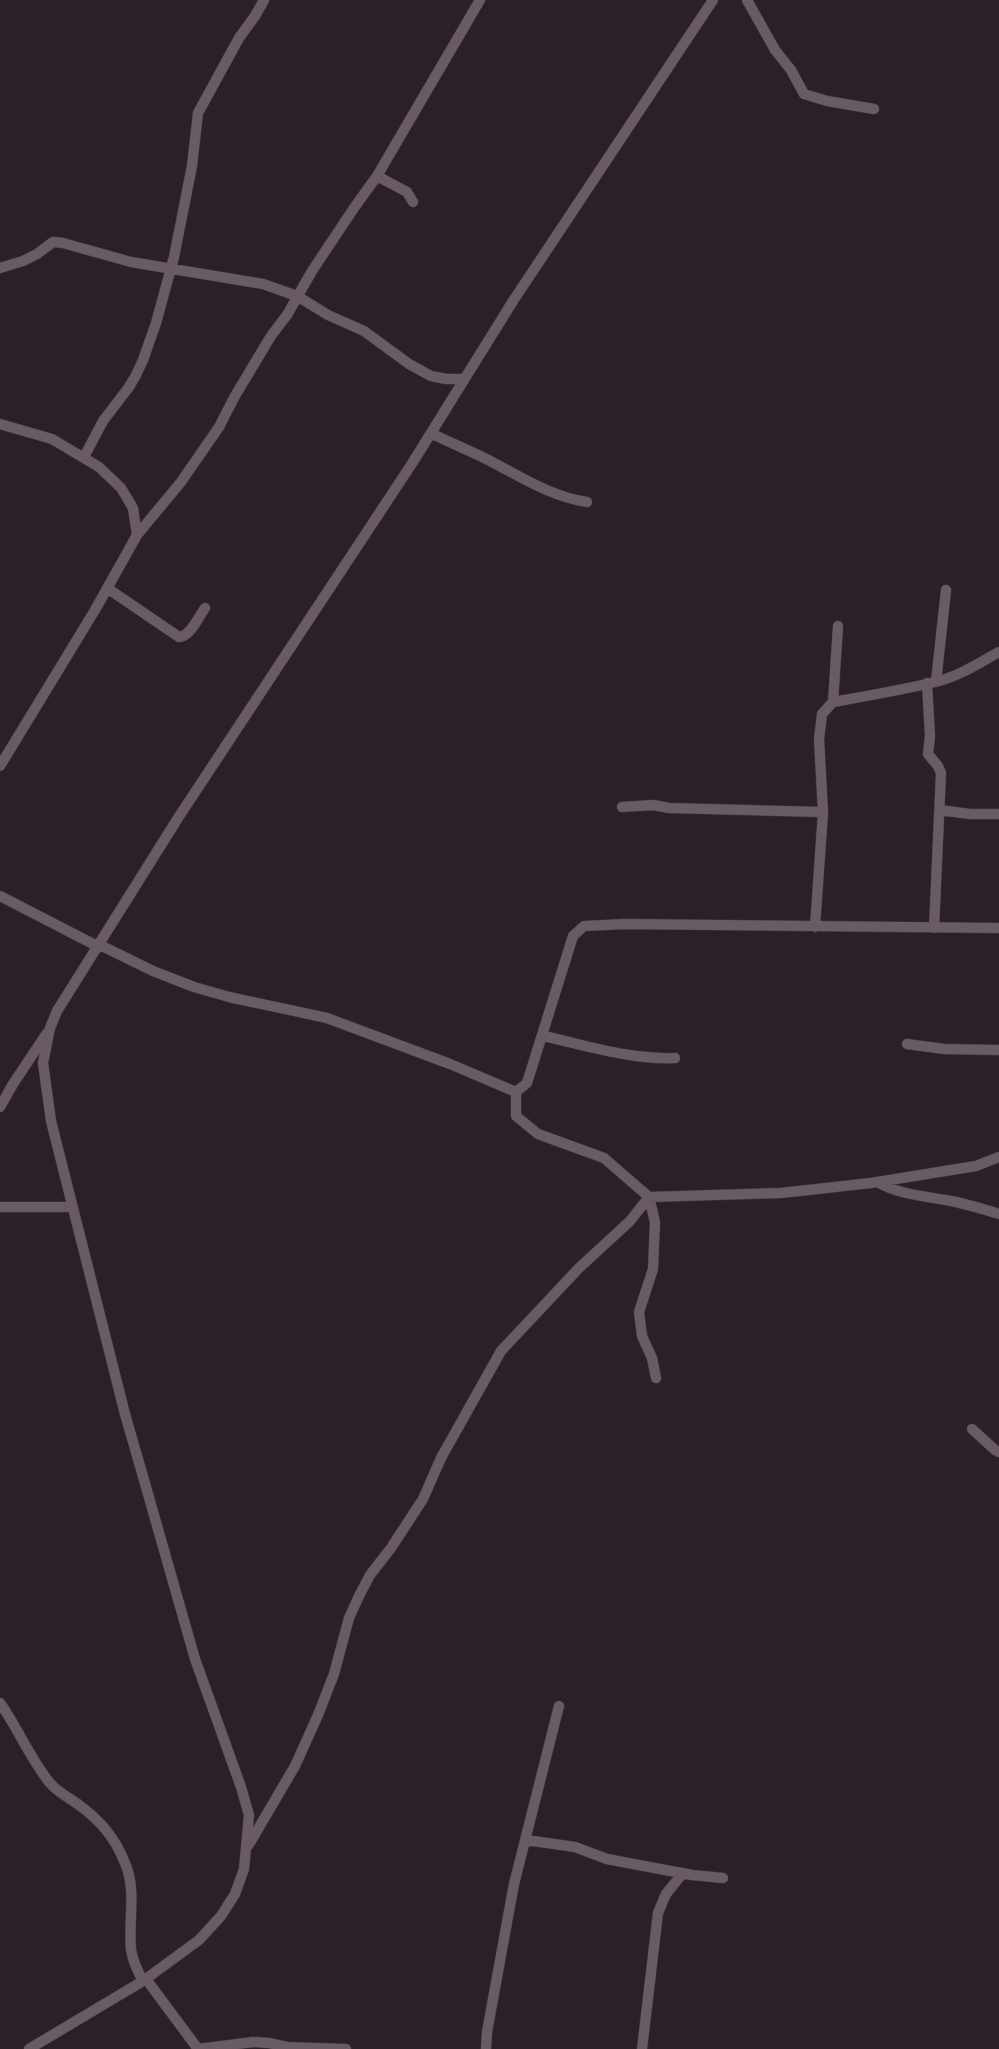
<svg xmlns="http://www.w3.org/2000/svg" width="999" height="2049" font-family="Barlow,sans-serif">
<rect width="100%" height="100%" fill="#2b202a"/>
<g fill="none" stroke-linecap="round" stroke-linejoin="round">
<defs>
<path id="minor" d="M747,0L775,50L791,70L804,94L827,101L874,109
M377,176L407,192L413,202
M0,268L23,261L37,254L53,242L63,243L131,262L263,284L297,296L328,315L364,331L409,364L431,376L446,379H464
M0,424L52,439L99,467L121,488L133,508L137,535
M431,433C452,444 474,452 494,463C524,479 553,497 587,502
M84,457L103,421L129,387L136,375L143,360L156,323L174,257L192,166L198,113L239,38L255,16L264,0
M107,588L179,637C190,637 199,616 205,608
M936,682L946,590
M927,683L930,736L928,754L938,766L941,773L934,928
M833,702L838,626
M0,766L95,610L137,535L181,482L219,427L235,396L271,336L287,315L312,271L354,208L377,176L480,0
M622,807L653,805L669,808L823,812
M940,810L970,814H999
M0,896L99,947
M815,927L823,812L819,739L822,714L833,702C867,696 902,690 935,682C958,677 979,663 999,652
M100,945L153,971L194,987L229,997L327,1018L450,1064L516,1092L527,1083L573,936L584,926L625,924L999,928
M543,1036C586,1045 630,1060 675,1058
M907,1044L944,1049L999,1050
M516,1092V1116L538,1134L604,1158L649,1197L655,1222L653,1269L639,1312L642,1336L652,1358L656,1378
M0,1107L13,1084L47,1033
M877,1182C900,1195 925,1196 951,1201C967,1204 983,1209 999,1214
M0,1207H72
M972,1429L995,1450L999,1452
M0,1703C18,1728 30,1759 50,1783C57,1792 70,1798 79,1805C101,1821 115,1838 125,1863C137,1891 128,1921 131,1950C133,1961 138,1972 143,1981
M526,1840L575,1847L607,1859L628,1863L692,1875L723,1878
M248,1846L295,1766L318,1715L334,1674L349,1618L359,1596L370,1575L391,1548L423,1499L441,1458L501,1351L579,1268L630,1221L649,1197L781,1193L871,1183L976,1166L999,1157
M146,1979L198,2049
M29,2049L143,1981L199,1940L221,1916L235,1894L244,1869L249,1815L241,1787L195,1659L144,1480L125,1414L51,1121L43,1063L50,1028L57,1011L178,818L413,462L513,301L713,0
M198,2049L253,2042L269,2043L287,2047L346,2049
M486,2049L487,2032L514,1884L559,1706
M642,2049L658,1913L666,1894L683,1873"/>
</defs>
<use href="#minor" stroke="#443b43" stroke-width="11"/>
<use href="#minor" stroke="#685b66" stroke-width="10"/>
</g>
</svg>
